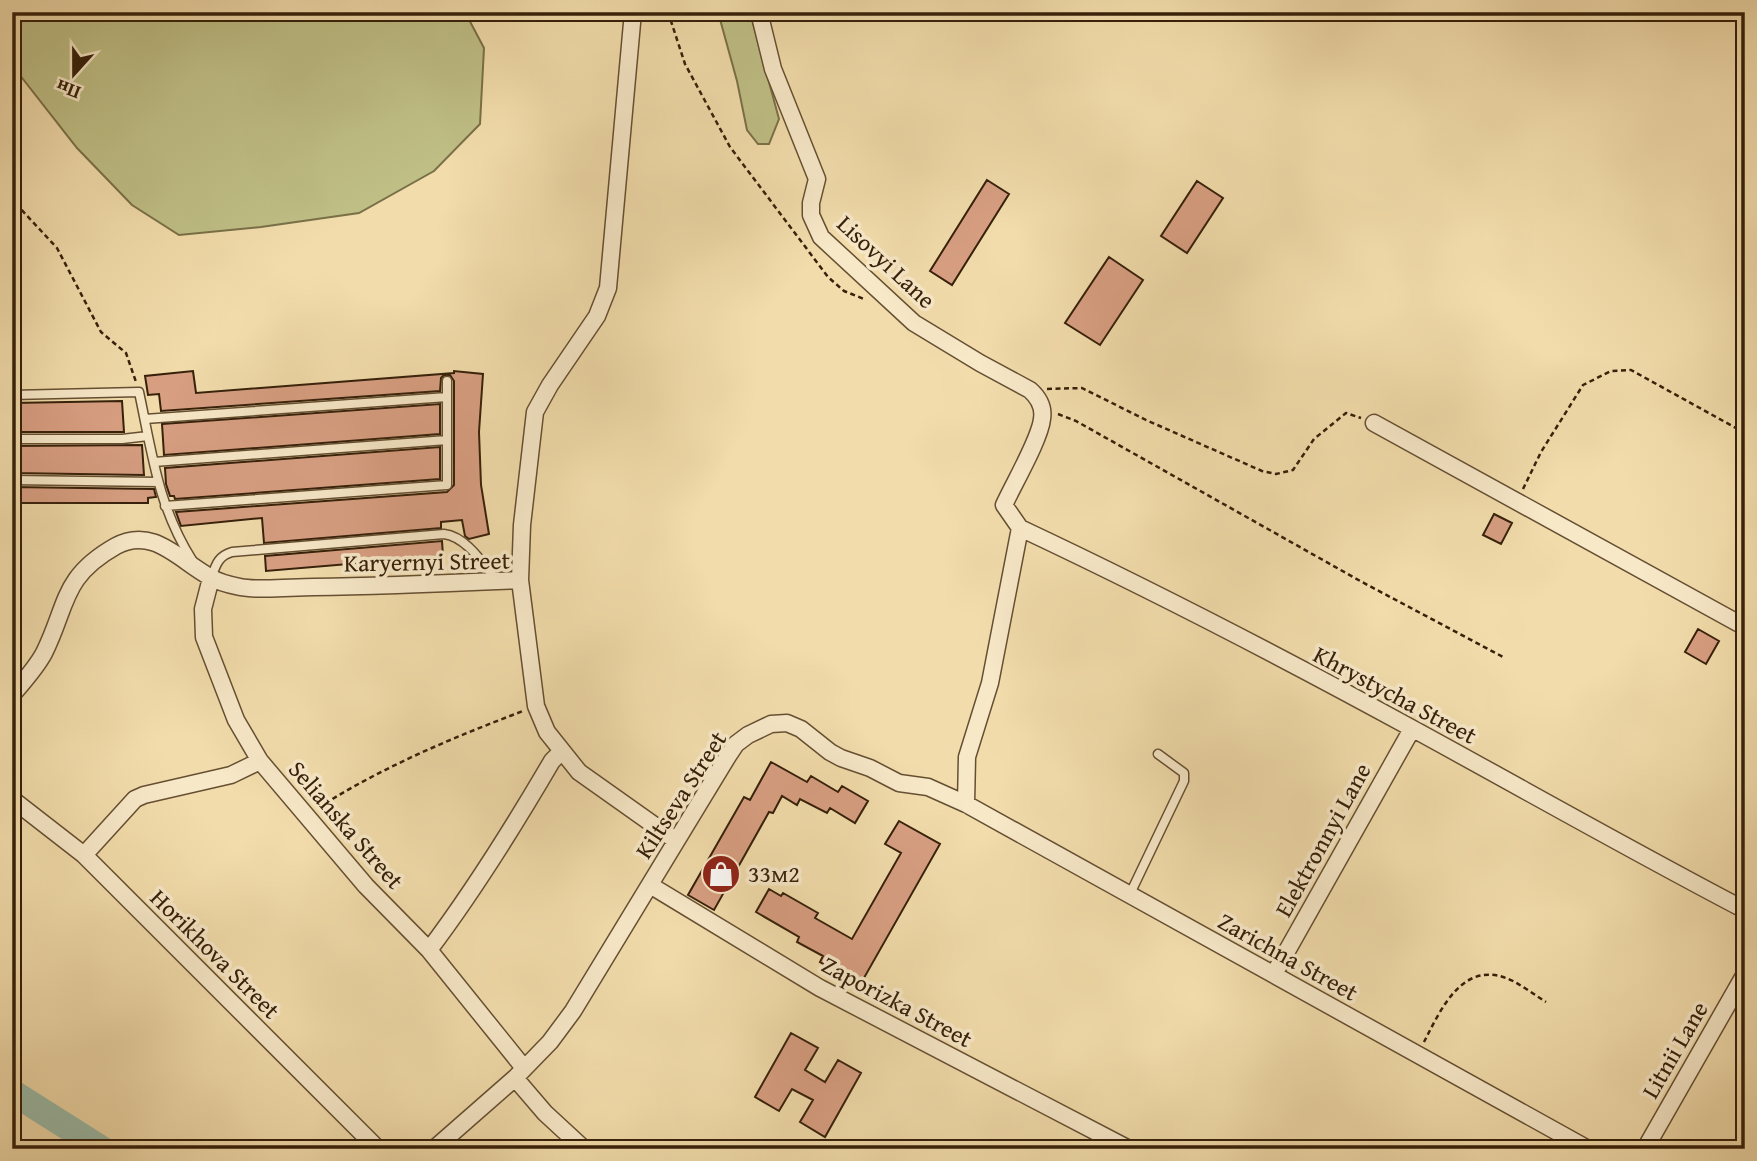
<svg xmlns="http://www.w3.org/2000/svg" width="1757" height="1161" font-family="'Gentium Book Plus',serif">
<rect width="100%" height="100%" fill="#f2dcab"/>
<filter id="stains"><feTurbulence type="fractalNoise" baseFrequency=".00286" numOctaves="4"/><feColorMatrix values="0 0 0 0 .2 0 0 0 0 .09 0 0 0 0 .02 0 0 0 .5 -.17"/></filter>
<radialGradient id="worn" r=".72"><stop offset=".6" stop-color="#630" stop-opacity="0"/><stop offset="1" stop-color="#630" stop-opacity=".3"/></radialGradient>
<path fill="#bfbf86" stroke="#7a7048" stroke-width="2" d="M12,12H465L484,48L480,124L434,171L359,213L261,227L179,235L132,205L77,148L12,65Z
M718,12H750L779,119L769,144H758L747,130L737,81Z"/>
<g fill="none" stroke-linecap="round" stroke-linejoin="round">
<path stroke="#9bbca9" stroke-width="26" d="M12,1092L102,1149"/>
</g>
<path fill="#d89f82" stroke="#36200a" stroke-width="2" d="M987,180L1009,194L952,285L930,271Z
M1197,181L1223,198L1187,253L1161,236Z
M1109,257L1143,280L1100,345L1065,323Z
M193,371L196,393L454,373V371L483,374L479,432L481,485L489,534L469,539L465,536L462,520L441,522V528L264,543L262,518L181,526L176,512L447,492L454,485V381L450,375H444L441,378L440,391L161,411L159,394L148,395L145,376Z
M122,401L124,432H12V403Z
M440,404V434L164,455L162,424Z
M142,445L144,475L12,473V446Z
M440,447V479L175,499L174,496H170L166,484L165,468Z
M12,487L154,489L156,497L148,498V503H12Z
M1494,514L1512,523L1501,544L1483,535Z
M442,541L443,556L266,571L265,556Z
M1698,629L1719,641L1706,664L1685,652Z
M771,762L807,782L811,776L838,792L842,786L868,801L855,823L830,808L827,813L800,799L797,805L782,796L773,813L769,812L714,910L688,895L744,797L750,800Z
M899,821L940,844L860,985L820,962L823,956L797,942L799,937L756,912L769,889L781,896L783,893L818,913L815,918L852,939L901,853L885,844Z
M791,1033L818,1048L805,1070L825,1082L838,1060L861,1073L825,1137L800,1122L813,1100L792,1089L779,1111L755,1097Z"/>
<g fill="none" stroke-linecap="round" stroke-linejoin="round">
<defs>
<path id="service" d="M12,395L139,392C152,453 158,506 192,560
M145,419L447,397
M12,439H122L148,436
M154,462L447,440
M12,480L158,482
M165,506L447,485V381
M211,578C216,565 218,556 232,552L444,534C467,537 483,564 497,581
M1129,896L1184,781V773L1158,754"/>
<path id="minor" d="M633,12L608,288L597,316L550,385L535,412L522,525L520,580L536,706L547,732L579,772L675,840
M759,12L773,69L817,179L811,203V215L821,237L914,323L980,363L1030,390C1039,398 1044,407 1042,419C1040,439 1013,485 1004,505L1020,528L990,683L967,757L966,804
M1374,423L1745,627
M1020,528C1154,591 1285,659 1415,730C1525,790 1634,852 1745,910
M211,578L203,609L204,637L236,720L260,761L366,886L429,950L524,1068
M12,695C24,681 36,668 44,653C68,605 61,577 116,546C153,526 179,560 210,577C218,582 230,585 240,587C261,591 292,587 314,587C383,586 452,583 520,580
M12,799L84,855L378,1149
M84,855L135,799L144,795L231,775L260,761
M650,885L820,988L1129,1149
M429,950C475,889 514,826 552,761L561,752
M1274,974L1412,729
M515,1078L545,1113L584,1149
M434,1149L515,1078L550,1042L573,1011L728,756L736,744L748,735L771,724L787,723L801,729L830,752L841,758L870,768L899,783L928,787L966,804L1588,1149
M1645,1149L1745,974"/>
</defs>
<use href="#service" stroke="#654f32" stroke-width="11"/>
<use href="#minor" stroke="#654f32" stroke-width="19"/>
<path stroke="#36200a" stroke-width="2.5" stroke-dasharray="5 3.5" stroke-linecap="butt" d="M668,12L685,64L730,147L828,277L844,291L864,299
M12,196L18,206L57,248L101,332L126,353L136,382
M1047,389L1082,388L1146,420L1262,471L1276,474L1293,470L1314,439L1346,413L1361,418
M1058,414L1076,421L1362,582L1505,658
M1523,489L1541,452L1583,385L1611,371L1631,370L1745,433
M318,808C382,767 452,738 523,711
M1424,1042C1442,1007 1464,957 1513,981C1524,987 1535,995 1546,1002"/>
<use href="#service" stroke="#f7e8c8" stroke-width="8"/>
<use href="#minor" stroke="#f7e8c8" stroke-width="16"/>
</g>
<defs>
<symbol id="shop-disc" viewBox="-11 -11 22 22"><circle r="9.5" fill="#8f2418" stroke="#f7e8c8"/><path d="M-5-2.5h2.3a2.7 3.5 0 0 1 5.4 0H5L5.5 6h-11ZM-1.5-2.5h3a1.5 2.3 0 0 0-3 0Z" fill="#fff"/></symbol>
</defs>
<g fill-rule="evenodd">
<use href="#shop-disc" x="699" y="852" width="44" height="44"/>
</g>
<g text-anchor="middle" stroke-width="7" stroke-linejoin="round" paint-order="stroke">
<g font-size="24" fill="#36200a" stroke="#f7e8c8">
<text transform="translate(886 262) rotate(43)" y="8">Lisovyi Lane</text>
<text transform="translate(427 562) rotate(-1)" y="8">Karyernyi Street</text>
<text transform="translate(1395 695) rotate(28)" y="8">Khrystycha Street</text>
<text transform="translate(681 795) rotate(-57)" y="8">Kiltseva Street</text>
<text transform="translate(346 825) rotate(49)" y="8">Selianska Street</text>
<text transform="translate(1323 840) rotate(-61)" y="8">Elektronnyi Lane</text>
<text transform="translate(215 954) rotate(45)" y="8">Horikhova Street</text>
<text transform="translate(1288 957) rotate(29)" y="8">Zarichna Street</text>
<text transform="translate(897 1002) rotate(28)" y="8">Zaporizka Street</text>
<text transform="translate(1675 1050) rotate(-60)" y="8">Litnii Lane</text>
</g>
<g font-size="24" fill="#36200a" stroke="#f7e8c8" text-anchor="start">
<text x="748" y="882">33м2</text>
</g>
</g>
<rect width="1757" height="1161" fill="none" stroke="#f2dcab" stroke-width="42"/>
<rect x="14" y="14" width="1729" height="1133" fill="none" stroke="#36200a" stroke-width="3.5"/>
<rect x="21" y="21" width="1715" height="1119" fill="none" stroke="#36200a" stroke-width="2"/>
<g transform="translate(74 74) rotate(201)" stroke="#f7e8c8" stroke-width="5" paint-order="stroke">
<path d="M0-5L12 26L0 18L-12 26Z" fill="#36200a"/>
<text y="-10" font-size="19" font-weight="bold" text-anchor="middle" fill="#36200a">Пн</text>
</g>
<rect width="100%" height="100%" filter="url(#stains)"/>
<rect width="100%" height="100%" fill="url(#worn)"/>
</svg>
